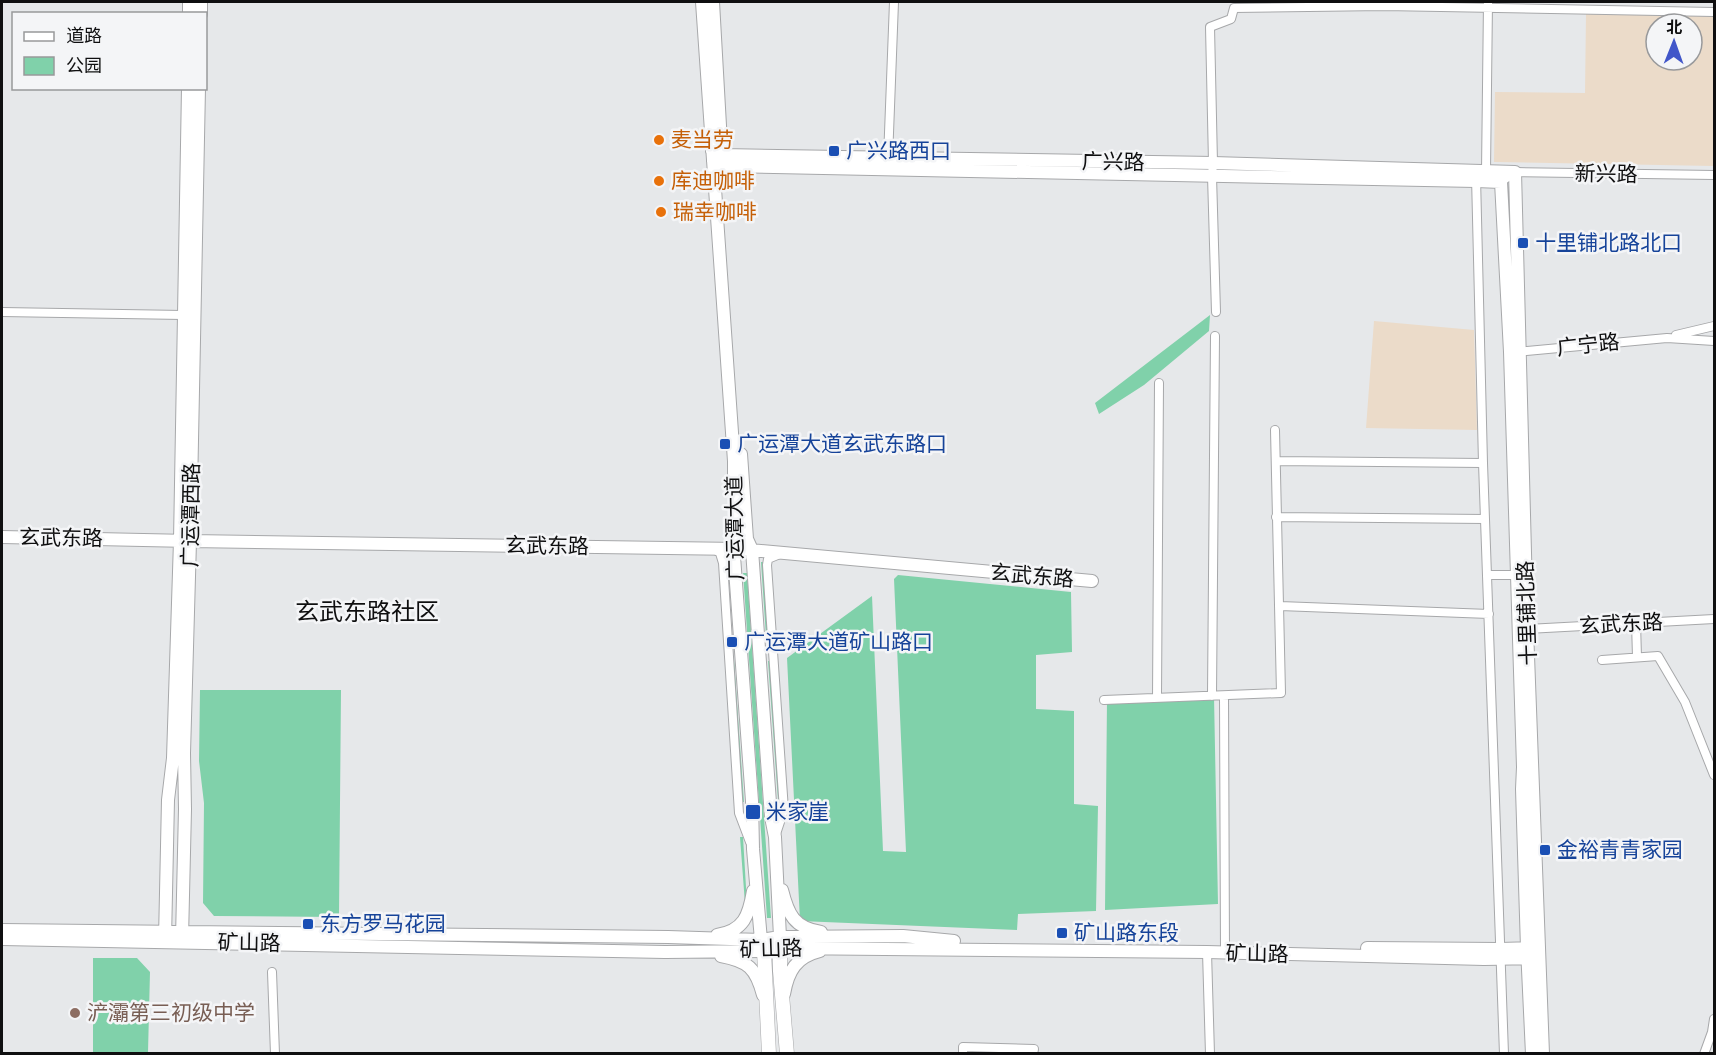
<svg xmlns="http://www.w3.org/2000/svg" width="1716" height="1055" font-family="'DejaVu Sans','Noto Sans SC',sans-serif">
<rect width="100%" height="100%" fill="#e6e8ea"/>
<path fill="#ebdbc9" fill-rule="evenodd" d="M1586,14L1714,16V166L1494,162L1495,92L1585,93ZM1656,24H1692V60H1656Z
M1374,321L1474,330L1477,430L1366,428Z"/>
<path fill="#80d1aa" d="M1210,315L1209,331L1144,385L1099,414L1095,403Z
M761,562H765L770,635L766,636Z
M743,573H747L771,918H767Z
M898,575L1071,592L1072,652L1036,655V709L1074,711V804L1098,806L1096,911L1018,914L1017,930L800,921L787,658L872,596L883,851L906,852L894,579Z
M731,659H734L744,802H741Z
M768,661H771L781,799L778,800Z
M200,690H341L339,917L214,916L203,903L204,803L199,761Z
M1214,696L1218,904L1105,910L1107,700Z
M740,837H743L747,904H745Z
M93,958H137L150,972L148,1053H93Z"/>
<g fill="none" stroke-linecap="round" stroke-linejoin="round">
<defs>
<path id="street" d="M888,159L894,2
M1486,171L1488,2
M1476,177L1483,463L1504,1054
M1501,182L1515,172L1714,175
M2,312L183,315
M1216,312L1212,176L1213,163L1210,27L1231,19L1234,8L1384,6L1714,12
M1676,335L1714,326
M1516,352L1667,338L1714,341
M1276,461L1483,463
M1276,517L1485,519
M714,549L720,553L723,563L739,813L750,842
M1488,575H1517
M1280,606L1489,614
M1636,623L1637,657
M1527,629L1714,619
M1602,660L1658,656L1685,702L1714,775
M1212,696L1215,336
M1224,696L1225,953
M1157,698L1159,383
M1104,700L1281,693L1275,430
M776,834L784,810L767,565L768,559L780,554
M1207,952L1210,1054
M272,972L275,1054
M963,1054V1047L1034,1049L1033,1054
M1704,1054L1712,1032L1714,1019"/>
<path id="secondary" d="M702,2L734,461V478L739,549L734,556L752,801L753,849L761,940
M713,2L722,161
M189,14V2
M201,14V2
M712,151L722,155L1213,163L1515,172L1527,629L1543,1054
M713,161L721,166L1476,181L1501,182L1510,352L1523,767L1522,789L1527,948L1532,1054
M741,454L747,539L752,550L771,817L775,837L780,937
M2,537L190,541L739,549L1092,581
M782,890C788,914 794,928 821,932
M2,930L668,937L761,940L780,937L903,936L954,941
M717,935C744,931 749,915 753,891
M182,938L185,809L184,753L190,541L199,88
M2,939L665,952L764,951L779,948L1207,952L1484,959L1536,958
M165,939L168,800L173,758L180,541L188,88
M1367,948L1500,949L1533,948
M721,956C748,961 756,968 763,995
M784,994C788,971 796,957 820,951"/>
<path id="primary" d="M780,937V971L787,1054
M761,940L764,951L769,1054"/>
</defs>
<use href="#street" stroke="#a7a8aa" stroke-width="10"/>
<use href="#secondary" stroke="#a7a8aa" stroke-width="14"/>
<use href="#primary" stroke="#a7a8aa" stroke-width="15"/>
<use href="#street" stroke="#fff" stroke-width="8"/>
<use href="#secondary" stroke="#fff" stroke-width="12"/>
<use href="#primary" stroke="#fff" stroke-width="14"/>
</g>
<g fill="#e8710a" stroke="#f4f5f7" stroke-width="2">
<circle cx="659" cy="140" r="6"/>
<circle cx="659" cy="181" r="6"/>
<circle cx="661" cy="212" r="6"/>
</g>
<g fill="#1a4fb4" stroke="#f4f5f7" stroke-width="2">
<rect x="828" y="145" width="12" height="12" rx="3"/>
<rect x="1517" y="237" width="12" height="12" rx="3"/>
<rect x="719" y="438" width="12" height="12" rx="3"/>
<rect x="726" y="636" width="12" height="12" rx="3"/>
<rect x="745" y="804" width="16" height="16" rx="3"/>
<rect x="1539" y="844" width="12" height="12" rx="3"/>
<rect x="302" y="918" width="12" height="12" rx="3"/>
<rect x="1056" y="927" width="12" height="12" rx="3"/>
</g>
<circle fill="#8d6e63" stroke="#f4f5f7" stroke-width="2" cx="75" cy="1013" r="6"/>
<g text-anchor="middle" stroke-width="5" stroke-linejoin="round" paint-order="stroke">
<g font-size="21" fill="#c56008" stroke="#f4f5f7" text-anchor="start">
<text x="671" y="147">麦当劳</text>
<text x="671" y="188">库迪咖啡</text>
<text x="673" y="219">瑞幸咖啡</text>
</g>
<g font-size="21" fill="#164399" stroke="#f4f5f7" text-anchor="start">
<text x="846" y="158">广兴路西口</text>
<text x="1535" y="250">十里铺北路北口</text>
<text x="737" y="451">广运潭大道玄武东路口</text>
<text x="744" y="649">广运潭大道矿山路口</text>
<text x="766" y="819">米家崖</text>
<text x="1557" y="857">金裕青青家园</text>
<text x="320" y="931">东方罗马花园</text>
<text x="1074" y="940">矿山路东段</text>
</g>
<g font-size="21" fill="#0f0f10" stroke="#f4f5f7">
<text transform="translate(1113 162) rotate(1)" y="7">广兴路</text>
<text transform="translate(1606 174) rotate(1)" y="7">新兴路</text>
<text transform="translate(1588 345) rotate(-6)" y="7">广宁路</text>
<text transform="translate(191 515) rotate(-89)" y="7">广运潭西路</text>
<text transform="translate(735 528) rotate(-91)" y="7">广运潭大道</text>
<text transform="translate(61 538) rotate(1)" y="7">玄武东路</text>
<text transform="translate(547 546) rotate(1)" y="7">玄武东路</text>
<text transform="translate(1032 576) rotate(5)" y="7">玄武东路</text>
<text transform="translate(1527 613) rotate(-92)" y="7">十里铺北路</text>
<text transform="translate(1621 624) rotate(-3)" y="7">玄武东路</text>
<text transform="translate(249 943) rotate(1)" y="7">矿山路</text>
<text transform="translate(771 949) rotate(-2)" y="7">矿山路</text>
<text transform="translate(1257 954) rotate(1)" y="7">矿山路</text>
</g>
<g font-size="21" fill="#785e54" stroke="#f4f5f7" text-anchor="start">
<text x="87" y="1020">浐灞第三初级中学</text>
</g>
<g font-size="24" fill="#0f0f10" stroke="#f4f5f7">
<text x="367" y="620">玄武东路社区</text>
</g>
</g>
<rect width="1716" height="1055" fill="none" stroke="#0f0f10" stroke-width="6"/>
<rect x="12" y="12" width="195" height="78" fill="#f4f5f7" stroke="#98999b" stroke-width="1.5"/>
<rect x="24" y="32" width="30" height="9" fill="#ffffff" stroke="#98999b" stroke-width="1.5"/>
<text x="66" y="42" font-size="18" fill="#0f0f10">道路</text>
<rect x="24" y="57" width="30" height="18" fill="#80d1aa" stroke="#98999b" stroke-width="1.5"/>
<text x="66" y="72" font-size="18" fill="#0f0f10">公园</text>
<g transform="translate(1674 42) rotate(1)"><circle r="28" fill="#f4f5f7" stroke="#98999b" stroke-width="1.5"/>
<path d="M0-4.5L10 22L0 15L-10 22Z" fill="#4156c9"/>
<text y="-9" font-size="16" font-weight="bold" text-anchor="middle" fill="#0f0f10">北</text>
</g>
</svg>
